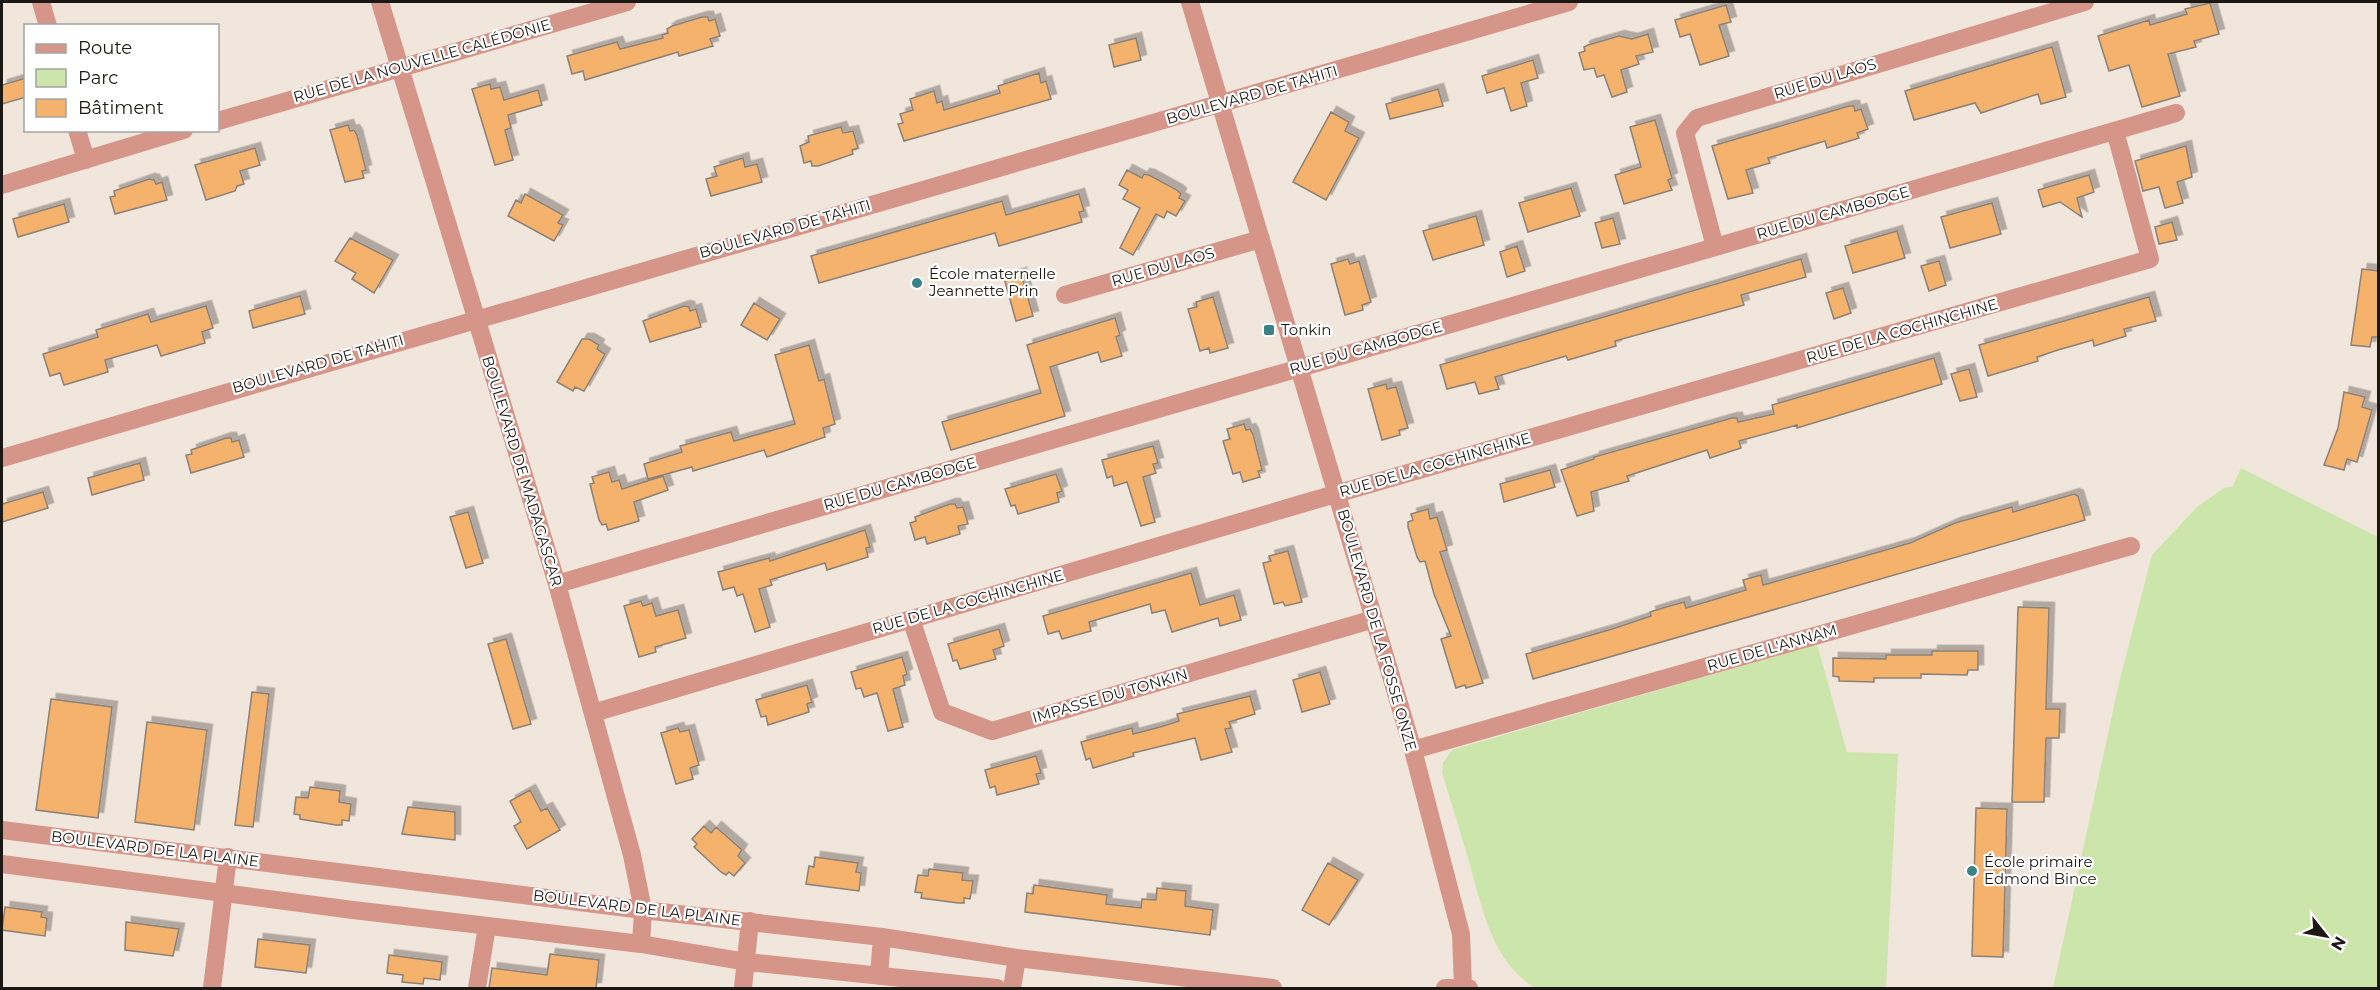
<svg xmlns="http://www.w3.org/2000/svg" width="2380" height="990" font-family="Montserrat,sans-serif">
<defs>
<filter id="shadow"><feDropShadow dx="5.5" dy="-5.5" stdDeviation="0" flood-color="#0004"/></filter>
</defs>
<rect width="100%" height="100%" fill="#f1e6dc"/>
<path fill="#cce5aa" d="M2241,468L2378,537V988H2053L2119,683L2152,555L2197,507L2224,488L2233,486Z
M1817,644L1847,752L1898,754L1886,988H1535C1492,961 1483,911 1470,865C1461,835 1452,804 1442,773L1443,763L1452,750Z"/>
<path fill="#f5b26c" stroke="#8b8178" stroke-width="1.5" filter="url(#shadow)" d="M2210,3L2219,34L2194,41L2196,47L2168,54L2180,96L2142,107L2129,65L2109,71L2098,36L2149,20L2150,25L2187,14L2185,9Z
M1726,5L1731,22L1719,25L1729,56L1700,65L1690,34L1680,37L1675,20Z
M702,17H708L709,21L715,19L720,36L710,39L713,46L679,56L678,52L585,80L583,71L572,74L567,56L617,42L620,49L663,38L662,35L668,33L667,29L672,26Z
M1648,34L1653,52L1636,56L1639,64L1621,70L1627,92L1612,97L1604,75L1597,77L1594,68L1584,70L1579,53L1585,51L1584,47L1588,45L1619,36L1632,39Z
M1136,38L1141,60L1114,67L1109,45Z
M2052,47L2066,97L2041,104L2038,94L1981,113L1975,103L1914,120L1905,91Z
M1533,60L1538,78L1521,83L1527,106L1511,111L1504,88L1487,93L1482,76Z
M1039,73L1041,83L1046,81L1051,99L904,141L898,124L903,123L900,114L913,110L910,99L934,91L937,103L942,101L944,110L1000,93L998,86Z
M26,78V97L2,104V85Z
M490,84L491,89L500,87L504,100L538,90L542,105L508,115L511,128L505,130L513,160L495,165L472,89Z
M1438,89L1443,106L1390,119L1386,104Z
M1849,106H1854L1855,111L1861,109L1868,129L1857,133L1859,138L1827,148L1825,141L1768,158L1770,163L1746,170L1753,193L1728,199L1712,146Z
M1331,112L1349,122L1345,131L1359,138L1326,200L1293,182Z
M1655,120L1672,178L1668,180L1672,190L1624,204L1615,175L1641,167L1630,127Z
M348,125L350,131L354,130L357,135L366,170L362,171L364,178L345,182L330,130Z
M841,127L843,133L853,131L858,148L852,150L853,154L818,166H812L811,161L804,163L800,146L809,142L808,136Z
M2186,146L2192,177L2177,182L2183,203L2165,208L2159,187L2143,191L2135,161Z
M255,148L260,165L240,171L244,184L237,186L235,191L206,200L195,165Z
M743,158L745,167L757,164L762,182L711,196L706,179L717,176L714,167Z
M1127,170L1142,178L1144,174L1149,175L1177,190L1181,194L1179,198L1185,201L1176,216L1167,211L1164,218L1156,214L1133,255L1120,248L1140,208L1123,199L1128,190L1119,185Z
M2089,175L2094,192L2077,198L2082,217L2060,202L2043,207L2038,190Z
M149,179L154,180L156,184L162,182L167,200L115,214L110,197L115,196L114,191Z
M1571,188L1580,216L1528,232L1519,203Z
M525,194L563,215L558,223L563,225L554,241L508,216L516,200L521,203Z
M1079,194L1084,211L1079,212L1082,222L999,246L995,233L819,283L811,256L1002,201L1006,215Z
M1992,203L2001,234L1950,248L1941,217Z
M64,204L69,222L18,237L13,219Z
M1476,216L1484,245L1433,260L1423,231Z
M1613,218L1620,244L1602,248L1595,223Z
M2172,222L2177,240L2159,244L2155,227Z
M1897,231L1905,258L1853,273L1845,246Z
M350,238L393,260L374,293L352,279L356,273L335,261Z
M1517,246L1525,271L1507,277L1500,252Z
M1348,259L1350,264L1359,261L1371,302L1362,305L1363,310L1345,315L1331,264Z
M1801,259L1806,277L1741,295L1744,305L1615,341L1616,346L1568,360L1566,356L1495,377L1499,389L1479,394L1475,382L1447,389L1440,365Z
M1939,261L1946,285L1929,291L1921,266Z
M2362,269L2379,271V337H2372L2370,347L2351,345Z
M1021,273L1033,316L1016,321L1004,278Z
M1843,288L1851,313L1834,319L1826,293Z
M300,296L305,314L253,328L249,311Z
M1213,297L1228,348L1210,353L1209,348L1200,351L1188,309L1197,307L1196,302Z
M2149,297L2156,321L2124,329L2126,336L2094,346L2093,340L2058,350L2037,357L2038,361L1988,376L1979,345Z
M754,303L780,319L767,340L741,325Z
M206,306L213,328L202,332L205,343L161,356L157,345L105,360L108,372L64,385L60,373L50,376L43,354L98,337L96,330L148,314L151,322Z
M684,306L689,307L690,311L696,309L701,327L650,342L643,321Z
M1115,318L1120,335L1116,337L1122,356L1101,362L1098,352L1050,367L1065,416L951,450L942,422L1041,393L1027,345Z
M582,339H589L599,345L597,349L605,354L584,391L575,387L573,391L557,382Z
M809,345L819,381L824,379L835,424L823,428L825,437L767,457L764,450L693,471L692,467L648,479L644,464L682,452L680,446L731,432L734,441L795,424L775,355Z
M1934,358L1942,384L1797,428V425L1739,441L1741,448L1710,458L1707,450L1627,476L1629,481L1591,492L1594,511L1577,516L1561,470L1594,459V457L1732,418H1737L1738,422L1774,414L1772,405Z
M1969,369L1977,397L1960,401L1951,374Z
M1386,384L1387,389L1396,387L1408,428L1399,430L1400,435L1382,440L1368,389Z
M2344,392L2365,397L2362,407L2372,410L2357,462L2347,459L2344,470L2324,465L2338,428Z
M1244,424L1246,430L1250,429L1253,434L1262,470L1258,471L1260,477L1243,482L1240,472L1233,474L1223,441L1230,439L1227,429Z
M226,438H231L232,442L239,440L244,457L191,473L186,455L192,454L191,450Z
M1153,446L1158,463L1153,464L1156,473L1143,477L1155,522L1141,526L1127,482L1114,486L1112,476L1107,478L1102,460Z
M140,463L144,480L92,495L88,478Z
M1550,470L1555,487L1504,502L1500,484Z
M609,472L612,482L619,480L622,489L663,476L668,490L634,502L639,521L608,530L606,524L602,525L599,520L590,484L594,483L592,477Z
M1056,474L1062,491L1057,493L1059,502L1018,514L1015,505L1011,506L1005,489Z
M43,492L48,508L2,522V504Z
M2074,494L2078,496L2085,520L1533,679L1526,654L1612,629L1651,616L1650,612L1666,607L1684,602L1686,608L1746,590L1743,580L1761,575L1763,585L1910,543L1955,523L2012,507L2013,512Z
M950,504H955L957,508L963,507L968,524L958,526L960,534L927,544L925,537L915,540L910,523L916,521L915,517Z
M1428,509L1430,519L1437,517L1447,550L1440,552L1483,683L1466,688L1465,685L1456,688L1441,639L1451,636L1434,594L1425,561L1420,562L1417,557L1408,527V522L1413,520L1411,514Z
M468,512L483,563L466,568L450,517Z
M865,530L870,547L866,548L868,557L827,570L825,563L770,580L772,585L759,589L770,627L755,632L743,594L737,596L734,587L723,590L718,572L769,558L770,561Z
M1288,551L1302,602L1285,606L1283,602L1274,604L1263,563L1271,561L1269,556Z
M1191,573L1200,605L1234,595L1241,620L1220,626L1218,618L1172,632L1165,610L1152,613L1150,604L1089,622L1091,631L1062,639L1059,631L1048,634L1043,616Z
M641,601L643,606L652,603L656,616L678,610L686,638L655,647L656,652L639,657L624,606Z
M2018,607L2049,608L2046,709H2060L2059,738H2046L2044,802H2012Z
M999,629L1004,646L993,650L996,659L960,669L957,660L953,661L948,644Z
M506,639L531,724L513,729L488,644Z
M1932,651H1978V670H1968L1967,675L1921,674V678H1874V682L1839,681V677L1833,676V658L1886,659V655H1932Z
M902,657L907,674L903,676L905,685L893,689L903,727L888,731L877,693L864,697L861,688L856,689L851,672Z
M1320,672L1330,704L1302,712L1293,680Z
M807,685L812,702L807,704L809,712L768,725L766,716L761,717L756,700Z
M252,692L269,694L253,827L235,825Z
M1250,696L1255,714L1229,722L1231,728L1225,729L1232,752L1201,760L1195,738L1133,753L1134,756L1093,768L1090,758L1086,760L1081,742L1132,728L1133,734L1160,727L1179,721L1177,714Z
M51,699L112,707L98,818L36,810Z
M147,722L207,730L194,830L135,822Z
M678,728L680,732L689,730L699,765L690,768L693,779L676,784L661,733Z
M1036,756L1041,773L1036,774L1039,784L997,795L995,786L990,788L985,770Z
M310,787L340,791L339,802L351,804L349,821L342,820V825H336L300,819V815L294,814L296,797L308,798Z
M530,790L541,811L547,808L560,830L527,849L514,826L521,822L510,801Z
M408,807L455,812V840L402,834Z
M1976,808L2007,809L2003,957L1972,956Z
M704,826L711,833L716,827L742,850L738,856L745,863L734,876L729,872L726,875L721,872L694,847L697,844L692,839Z
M815,857L858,863L856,872L861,873L859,891L806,884L809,866L814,867Z
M1328,863L1358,880L1329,925L1302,910Z
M929,869L963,873L962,880L973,881L970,899L964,898V903H958L921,898L922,893L915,892L918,875L928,876Z
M1034,885L1107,895L1106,904L1141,908L1142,899L1156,900L1157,888L1186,891L1185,906L1213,910L1210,935L1025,912L1027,893L1033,894Z
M5,907L42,912L41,917L47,918L45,936L2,930Z
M126,922L179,929L173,956L125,950Z
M258,939L310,945L306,973L255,967Z
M550,954L599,960L596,988H489L492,968L547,975Z
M389,955L442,962L440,980L424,978L423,984L402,982L403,975L387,973Z"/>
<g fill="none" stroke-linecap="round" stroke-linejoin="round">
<path stroke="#d59589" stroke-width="18" d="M41,2L48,26
M380,2L557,584L632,855L643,910L641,944
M1190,2L1413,750L1461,934L1463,987
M218,121L627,2
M77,130L86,160
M2,185L184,130
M1715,247L1685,133L1697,118L2085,2
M1065,295L1261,239
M2,458L1569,2
M557,584L2176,113
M911,619L942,712L992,731L1374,619
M593,713L1301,504L2150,259L2115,131
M1413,750L2131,546
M2,830L643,910L882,937L1017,958L1273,988
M2,864L353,910L641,944L747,962L997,988
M879,976L882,937
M212,988L228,857
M477,988L487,926
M743,988L750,921
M1012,988L1017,958
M1445,988H1469"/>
</g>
<g fill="#3a8287" stroke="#fff" stroke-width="2">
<circle cx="917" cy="283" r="6"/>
<rect x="1263" y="324" width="12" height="12" rx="3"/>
<circle cx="1972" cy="871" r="6"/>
</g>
<g text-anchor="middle" stroke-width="4.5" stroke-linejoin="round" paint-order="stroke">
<g font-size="15" fill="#1c1915" stroke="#fff">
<text transform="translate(422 61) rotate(-16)" y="5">RUE DE LA NOUVELLE CALÉDONIE</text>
<text transform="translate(1825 79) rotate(-17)" y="5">RUE DU LAOS</text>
<text transform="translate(1252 95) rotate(-16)" y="5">BOULEVARD DE TAHITI</text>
<text transform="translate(1833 213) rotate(-16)" y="5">RUE DU CAMBODGE</text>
<text transform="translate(785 229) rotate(-16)" y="5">BOULEVARD DE TAHITI</text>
<text transform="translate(1163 267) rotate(-16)" y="5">RUE DU LAOS</text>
<text transform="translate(1902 331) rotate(-16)" y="5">RUE DE LA COCHINCHINE</text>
<text transform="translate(1366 348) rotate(-16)" y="5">RUE DU CAMBODGE</text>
<text transform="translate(318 364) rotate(-16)" y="5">BOULEVARD DE TAHITI</text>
<text transform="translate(1435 465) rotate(-16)" y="5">RUE DE LA COCHINCHINE</text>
<text transform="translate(522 471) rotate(73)" y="5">BOULEVARD DE MADAGASCAR</text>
<text transform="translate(900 484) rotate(-16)" y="5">RUE DU CAMBODGE</text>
<text transform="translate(968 602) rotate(-16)" y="5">RUE DE LA COCHINCHINE</text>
<text transform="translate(1377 630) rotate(74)" y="5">BOULEVARD DE LA FOSSE ONZE</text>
<text transform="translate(1772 648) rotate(-16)" y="5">RUE DE L'ANNAM</text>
<text transform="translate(1110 696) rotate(-16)" y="5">IMPASSE DU TONKIN</text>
<text transform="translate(155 849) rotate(7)" y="5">BOULEVARD DE LA PLAINE</text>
<text transform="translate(637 908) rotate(7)" y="5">BOULEVARD DE LA PLAINE</text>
</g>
<g font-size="15" fill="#1c1915" stroke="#fff" text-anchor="start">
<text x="929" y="279">École maternelle<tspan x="929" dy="17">Jeannette Prin</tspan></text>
<text x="1281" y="335">Tonkin</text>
<text x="1984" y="867">École primaire<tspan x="1984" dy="17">Edmond Bince</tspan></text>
</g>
</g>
<rect width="2380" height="990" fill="none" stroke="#1c1915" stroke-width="6"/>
<rect x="24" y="24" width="195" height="108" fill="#ffffff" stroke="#a4a3a1" stroke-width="1.5"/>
<rect x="36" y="44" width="30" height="9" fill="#d59589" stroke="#a4a3a1" stroke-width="1.5"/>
<text x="78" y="54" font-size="18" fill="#1c1915">Route</text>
<rect x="36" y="69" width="30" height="18" fill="#cce5aa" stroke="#a4a3a1" stroke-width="1.5"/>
<text x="78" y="84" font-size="18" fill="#1c1915">Parc</text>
<rect x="36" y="99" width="30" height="18" fill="#f5b26c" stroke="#a4a3a1" stroke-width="1.5"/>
<text x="78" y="114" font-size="18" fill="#1c1915">Bâtiment</text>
<g transform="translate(2326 936) rotate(121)" stroke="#ffffff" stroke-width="4.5" paint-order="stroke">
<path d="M0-4.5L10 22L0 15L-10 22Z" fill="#1c1915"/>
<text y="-9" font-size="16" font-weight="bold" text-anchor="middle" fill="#1c1915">N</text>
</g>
</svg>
